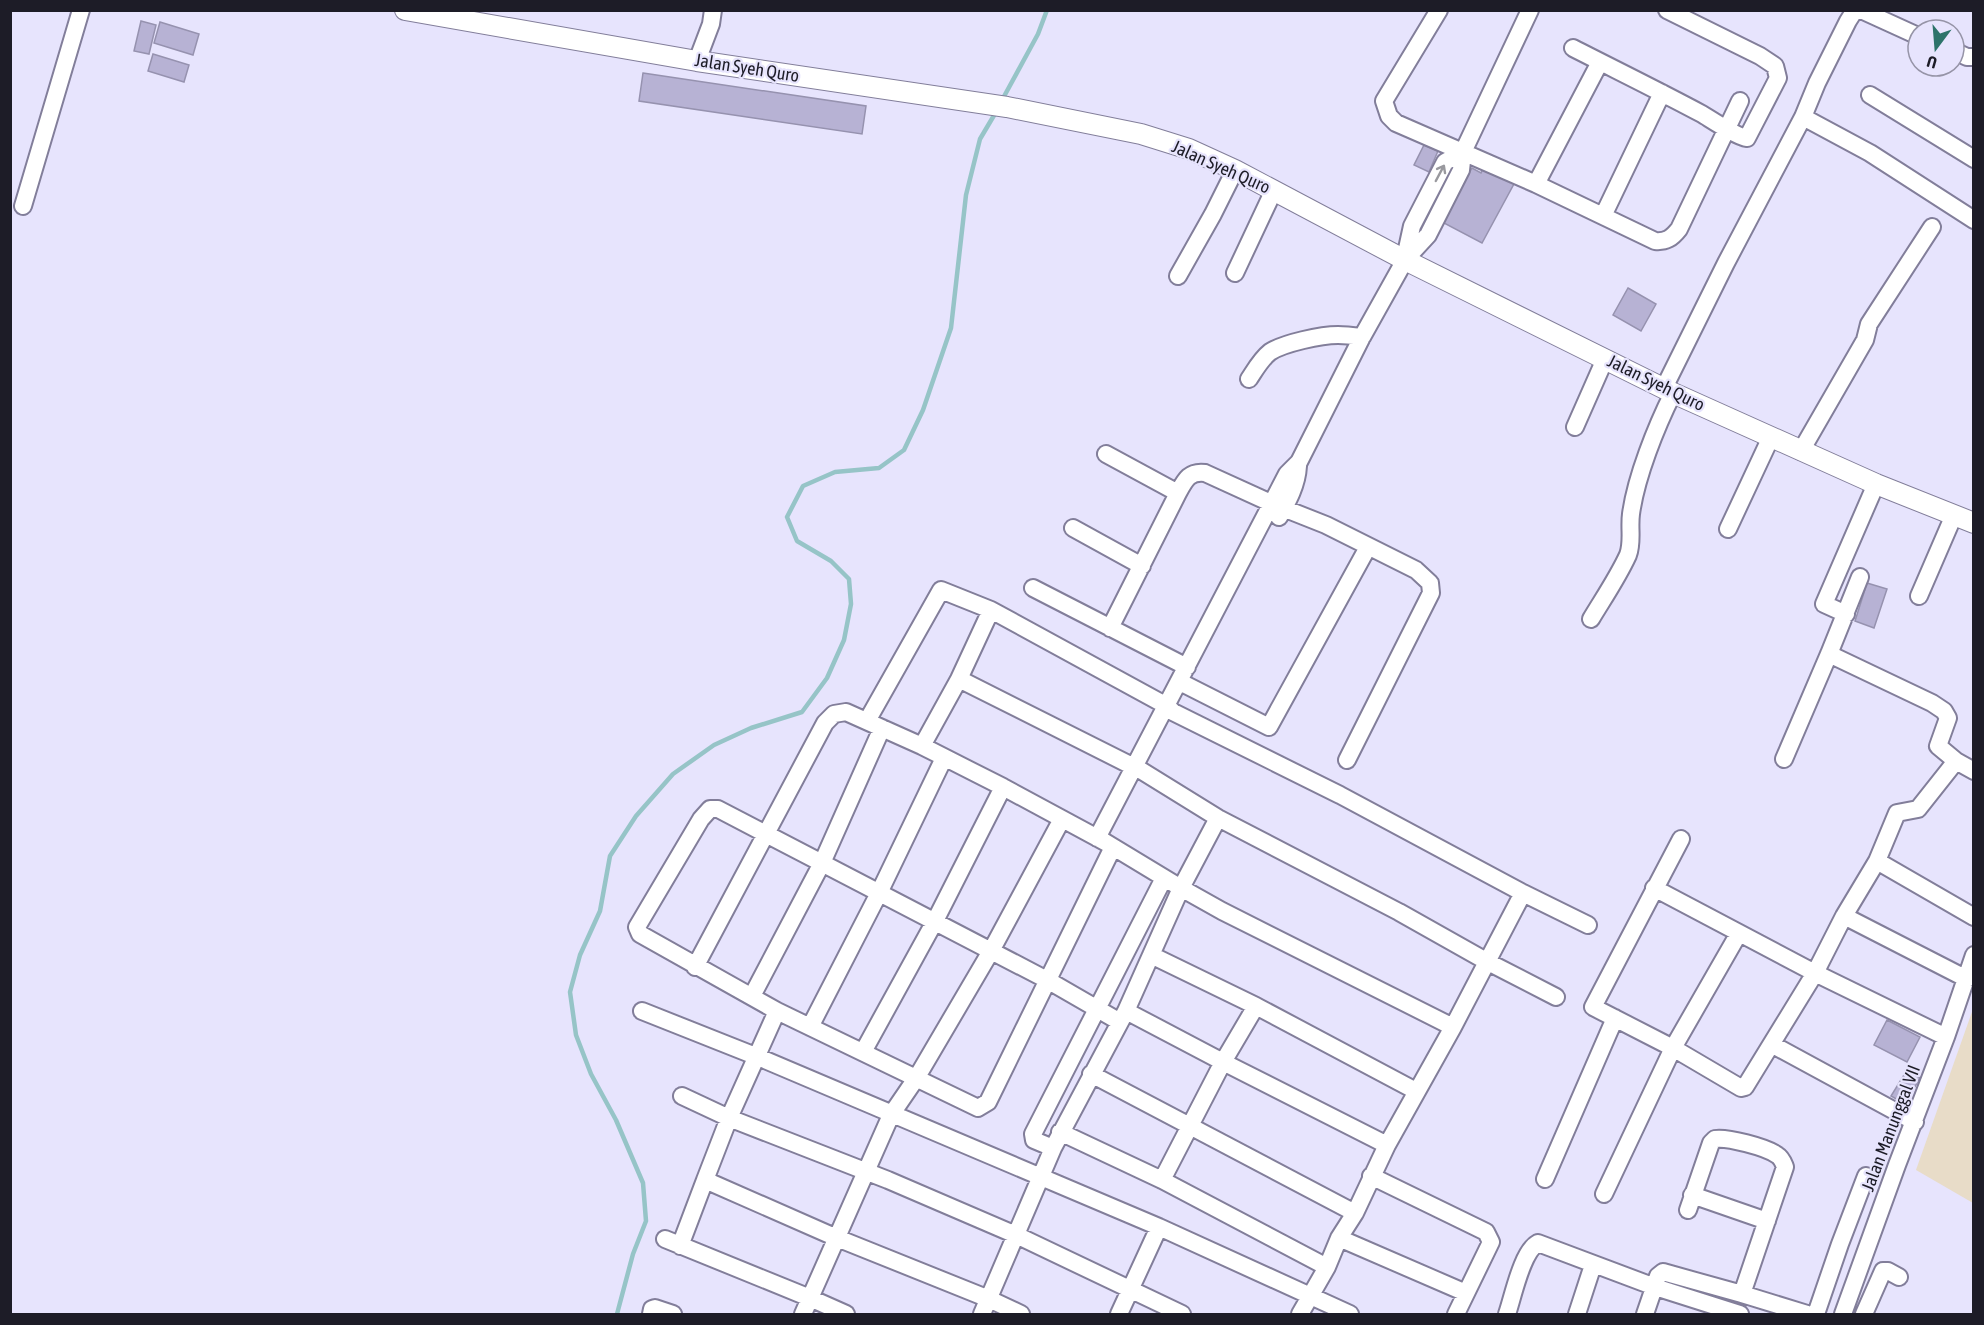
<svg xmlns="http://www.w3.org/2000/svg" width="1984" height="1325" font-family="'Asap Condensed',sans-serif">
<rect width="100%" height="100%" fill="#e7e4fd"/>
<path fill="#e8dcc8" d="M1973,1009V1203L1916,1170Z"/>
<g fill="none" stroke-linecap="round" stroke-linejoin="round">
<path stroke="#96c4c7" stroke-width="4.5" d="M1001,102L1038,34L1047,10
M617,1314L633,1254L646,1221L643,1183L616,1120L591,1074L576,1035L570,992L580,955L600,911L610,856L636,816L673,774L714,745L751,728L802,712L827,678L844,640L851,604L849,579L831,561L797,541L787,517L803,486L835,472L879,468L904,450L923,410L951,328L966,195L980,139L996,112"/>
</g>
<path fill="#b7b2d4" stroke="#9692af" stroke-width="1.5" d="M141,21L156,25L149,54L134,51Z
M160,22L199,34L193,55L154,43Z
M153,54L189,65L184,82L148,71Z
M643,73L866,106L862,134L639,101Z
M1424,145L1438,151L1429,172L1414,165Z
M1484,166L1515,182L1482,243L1442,222L1472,168L1481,173Z
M1628,288L1656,304L1641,331L1613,315Z
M1867,583L1887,589L1874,628L1855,621Z
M1887,1020L1920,1037L1907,1062L1874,1045Z
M1907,1070L1920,1078L1905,1104L1891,1096Z"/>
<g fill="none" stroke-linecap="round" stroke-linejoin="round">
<defs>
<path id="minor" d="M1439,10L1384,101L1389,116L1396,123L1536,184L1655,241C1666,242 1672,238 1679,229L1740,101
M1861,10L1918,36
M1573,48C1616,70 1659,91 1702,114C1712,120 1737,137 1747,138L1778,78L1775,66L1760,56L1667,10
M1954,51L1967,57H1974
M697,61L711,24L713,10
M1870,95L1974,159
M1803,117L1870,153L1974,220
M1536,184L1600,62
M23,206L81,10
M1603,216L1662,93
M1405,258L1412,226L1445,162L1463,152
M1235,273L1274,190
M1178,276L1213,214L1235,170
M1249,379C1255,370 1261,359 1270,352C1284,343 1321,335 1338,335C1346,335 1354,336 1362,337
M1664,388L1726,263L1803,117L1817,83L1848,21L1855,10
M1575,427L1605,359
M1801,451L1865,340L1869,324L1932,227
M1106,454L1178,493
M1279,517C1288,501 1297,485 1298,466
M1073,528L1142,566
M1728,529L1771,437
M1033,588L1187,667
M1919,596L1954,515
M1846,614L1824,604L1876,484
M1591,619C1603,599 1618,577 1628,555C1633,542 1629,528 1631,514C1636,477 1656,427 1673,393
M1110,628L1178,493C1185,480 1189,471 1205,473L1273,504L1326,525L1416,570L1430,583L1431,593L1347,760
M1829,654L1932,703L1944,711L1948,718L1938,746L1956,761L1974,771
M959,679L1142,771L1218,818L1399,912L1486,961L1556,997
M1179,683L1186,685L1269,727L1368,547
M867,721L941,590L991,610L1167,706L1173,712L1340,795L1523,893L1588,925
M922,746L959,679L991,610
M1784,759L1829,654L1860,577
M1097,838L1287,474L1299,462L1362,337L1405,260L1428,235L1461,170L1463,152L1530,10
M1681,839L1593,1007L1673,1048L1741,1088L1745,1087L1815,973L1844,916L1877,861L1897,813L1918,809L1956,761
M1113,847L988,1102L978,1108L777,1011L640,934L637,927L701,819L710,809H718L1049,981L1120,1022
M1877,861L1974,917
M1654,888L1815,973L1946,1037
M1844,916L1967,979
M1151,955L1256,1006L1416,1091
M695,967L825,723L834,714L846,712L922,746L1003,787L1105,842L1181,888L1222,911L1453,1027
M752,996L822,863L882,728
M642,1011L758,1057L1159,1227L1350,1314
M777,1011L729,1118L705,1180L837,1238L989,1299L1021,1314
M1126,1011L1223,1062L1387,1145
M810,1027L879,893L944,758
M1773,1045L1915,1122
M863,1052L935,921L1003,787
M1091,1074L1355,1213
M682,1096L729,1118L888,1180L1016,1235L1182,1314
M1060,1132L1162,1180L1327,1267
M1053,1148L1034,1140L1033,1134L1164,878
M1371,1176L1486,1232L1491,1242L1456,1314
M1545,1179L1615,1018
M1162,1180L1223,1062L1256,1006
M1604,1194L1673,1048L1739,933
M1692,1195L1767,1221
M1688,1210L1711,1143L1715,1139C1727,1137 1766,1147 1777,1155C1782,1158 1783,1162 1785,1167L1742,1294
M1339,1238L1466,1293
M665,1239L810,1298L846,1314
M680,1246L705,1180
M651,1314L652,1309L655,1308L673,1314
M803,1314L891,1115L917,1077L991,951L1062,819
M982,1314L1053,1148L1126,1011L1181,888L1218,818
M1119,1314L1159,1227
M1300,1314L1327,1267L1339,1238L1355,1213L1387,1145L1453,1027L1523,893
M1507,1314C1513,1297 1522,1251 1538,1243L1655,1287L1740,1314
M1577,1314L1593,1265
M1645,1314L1658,1276L1663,1272L1742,1294L1807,1314
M1816,1314L1840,1244L1866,1176
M1843,1314L1897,1165L1946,1037L1974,955
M1864,1314L1883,1271H1888L1899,1277"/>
<path id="major" d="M405,10L697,61L1007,107L1141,134L1189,149L1235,170L1405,260L1673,393L1876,484L1974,523"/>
</defs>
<use href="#minor" stroke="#827e9a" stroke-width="20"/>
<use href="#major" stroke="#827e9a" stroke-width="22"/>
<use href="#minor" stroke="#fff" stroke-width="16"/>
<use href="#major" stroke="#fff" stroke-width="20"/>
</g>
<defs><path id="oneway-shaft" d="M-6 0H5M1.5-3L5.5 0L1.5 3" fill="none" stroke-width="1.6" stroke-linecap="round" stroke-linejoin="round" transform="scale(1.5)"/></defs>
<use stroke="#99999e" href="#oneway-shaft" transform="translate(1440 173) rotate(-62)"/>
<g text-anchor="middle" stroke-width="4.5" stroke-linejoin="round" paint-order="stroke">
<g font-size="18" fill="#1d1c27" stroke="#e7e4fd">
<text transform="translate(747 68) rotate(9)" y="6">Jalan Syeh Quro</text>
<text transform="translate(1221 167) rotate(24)" y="6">Jalan Syeh Quro</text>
<text transform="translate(1656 383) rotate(26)" y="6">Jalan Syeh Quro</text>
<text transform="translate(1891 1128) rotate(-69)" y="6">Jalan Manunggal VII</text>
</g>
</g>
<rect width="1984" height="1325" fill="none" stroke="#1d1c27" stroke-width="24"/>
<g transform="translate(1936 48) rotate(196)"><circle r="28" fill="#e7e4fd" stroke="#9694a7" stroke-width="1.5"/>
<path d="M0-4.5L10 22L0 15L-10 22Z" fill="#2d736a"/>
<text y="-9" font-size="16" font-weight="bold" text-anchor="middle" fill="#1d1c27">U</text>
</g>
</svg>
